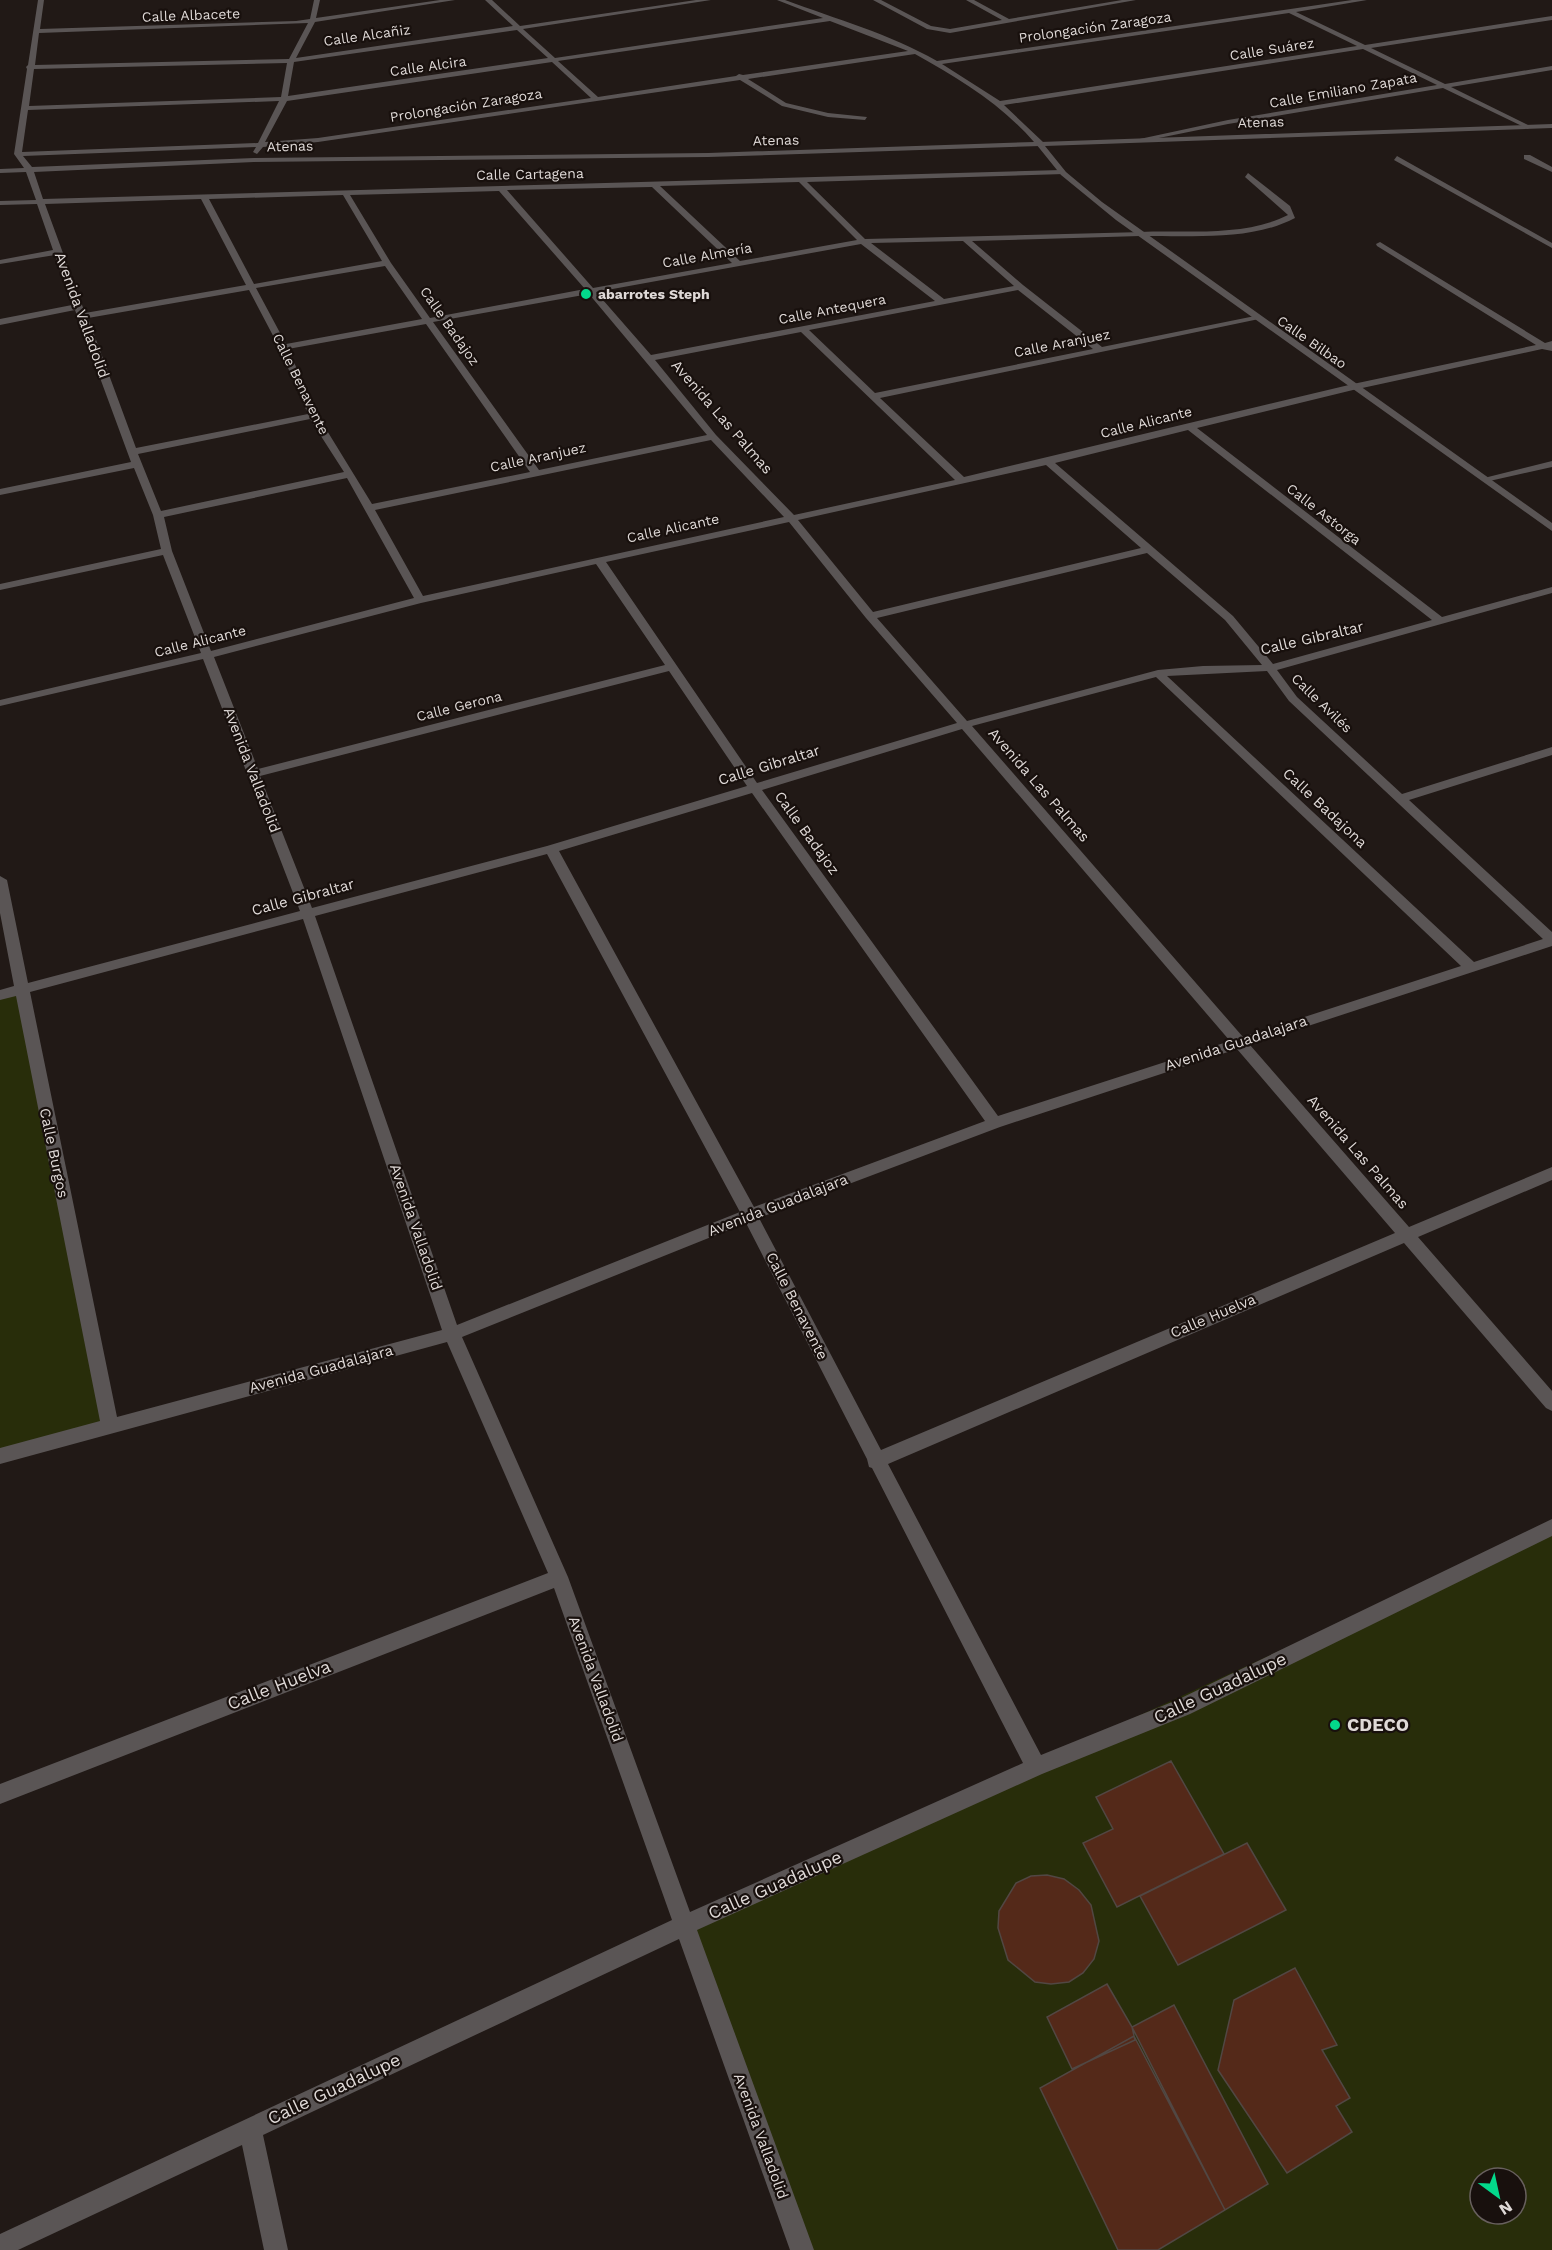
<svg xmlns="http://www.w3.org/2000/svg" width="1552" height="2250" font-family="'Work Sans',sans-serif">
<rect width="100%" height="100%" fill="#211916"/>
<path fill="#282d0a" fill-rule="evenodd" d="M21,989L110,1426L0,1456V995Z
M1552,1525V2250H802L685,1925ZM1480,2178H1516V2214H1480Z"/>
<path fill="#542919" stroke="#514743" stroke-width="1.5" d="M1171,1761L1224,1854L1117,1907L1083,1843L1113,1829L1096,1797Z
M1247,1843L1286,1910L1178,1965L1140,1896Z
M1047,1875L1064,1879L1079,1890L1091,1905L1099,1941L1094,1959L1083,1973L1069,1982L1051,1984L1035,1982L1008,1960L998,1928L999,1911L1016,1883L1031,1876Z
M1295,1968L1337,2045L1322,2050L1350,2098L1336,2106L1352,2132L1287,2173L1218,2070L1234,2000Z
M1107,1984L1132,2027L1135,2040L1072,2069L1047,2017Z
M1174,2005L1268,2184L1225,2210L1132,2027Z
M1134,2036L1225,2210L1158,2250H1118L1040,2088Z"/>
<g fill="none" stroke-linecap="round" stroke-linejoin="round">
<path fill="#5a5555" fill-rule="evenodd" d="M1248,173L1290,206L1295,218C1249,242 1190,235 1140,236L1136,234L1140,232C1187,230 1245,237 1288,215L1245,177Z"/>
<path fill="#5a5555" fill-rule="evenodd" d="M38,0H44L40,29L296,21L310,19L314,0H320L316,18L440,0H455L315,22L296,58L513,26L485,0H492L520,26L696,0H711L523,29L555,58L823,18L777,0H785C836,19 890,34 937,61L1352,0H1367L1296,12L1365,45L1552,16V20L1371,48L1445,84L1552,66V70L1451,87L1530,126L1528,129L1443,88L1228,124L1139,142L1135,140L1228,120L1437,85L1363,49L1004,105L1043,142L1040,146L708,157L254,162L34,172L43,199L1061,170L1064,174L807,182L865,239L1143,232V236H1140L972,241L1023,285L1102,347L1255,316L1259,319L880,398L964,477L1353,384L1536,345L1377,246L1376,244L1380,242L1545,343L1552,341V351L1542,349L1353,390L1197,428L1442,617L1552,587V593L1277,670L1297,697L1402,794L1552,747V755L1409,800L1552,932V946L1250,1045L1409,1227L1552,1167V1180L1418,1237L1552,1391V1411L1546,1408L1404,1243L888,1464L1041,1755L1177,1700L1552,1519V1536L1190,1714L1042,1774L697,1930L814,2250H790L679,1939L263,2135L288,2250H264L242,2145L18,2250H0V2234L672,1920L554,1588L0,1804V1784L548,1573L447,1342L0,1464V1448L100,1421L16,996L0,1000V990L14,986L0,913V876L7,880L28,983L300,911L203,659L0,706V700L201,653L163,555L0,590V584L161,549L153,515L134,468L0,495V489L131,462L75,310L0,325V319L72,305L55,255L0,264V260L53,250L37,204L0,205V201L36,200L26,172L0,173V169L24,168L14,154L27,69L26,67L28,65ZM1289,13L1357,46L1000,101L942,64ZM830,21L908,51L743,75L739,74L736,76L598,97L558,61ZM308,23L289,59L35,65L39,33ZM517,30L548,58L288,96L294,62ZM915,54C960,79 1001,104 1034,142L708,153L254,158L32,167L23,156L256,147L253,152L257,154L263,147L318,142L740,80L782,106L828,117L865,120L867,117L828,113L786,103L748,79ZM552,62L591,98L318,138L265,142L287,101ZM287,63L281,97L29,106L34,69ZM279,101L258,143L22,152L28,110ZM799,182L857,240L740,261L660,186ZM652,187L732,263L593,288L507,190ZM499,191L585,289L430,318L391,263L350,195ZM343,195L382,261L254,284L209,199ZM201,199L246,285L85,313L45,204ZM963,241L1014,286L944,299L871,243ZM861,244L935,301L651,355L596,292ZM385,266L422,319L286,344L256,288ZM249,290L279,347L308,414L136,448L88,318ZM1018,290L1093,349L875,393L809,330ZM589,294L707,435L539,470L433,322ZM426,324L530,472L372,504L318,416L288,349ZM801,332L955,480L794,515L716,435L655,360ZM310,419L344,472L161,511L138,454ZM1188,430L1432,620L1273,664L1233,616L1055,463ZM711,440L784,517L423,596L375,510ZM1046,465L1141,548L873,612L798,520ZM347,478L414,598L211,651L172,551L164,517ZM789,522L866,618L957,723L757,783L606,562ZM1147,553L1225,620L1262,665L1203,666L1158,670L967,721L877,618ZM596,564L665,665L258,769L214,657L421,603ZM669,671L747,786L547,846L312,908L260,776ZM1267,671L1289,701L1543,939L1474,962L1167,676ZM1156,677L1461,966L1243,1037L972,726ZM962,729L1230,1041L998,1116L762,790ZM752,793L985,1121L754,1207L559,851ZM547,854L740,1212L457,1325L315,916ZM303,919L442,1330L117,1417L30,992ZM1237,1049L1395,1233L881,1450L759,1218L1000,1127ZM746,1223L867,1459L869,1467L872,1468L1023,1763L690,1912L568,1577L462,1337Z
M873,0H881L931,26L950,29L1002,20L966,0H974L1009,19L1122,0H1136L950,33L927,29Z
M1524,155H1530L1552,167V172L1524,159Z
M1397,156L1552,243V248L1394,160Z
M1552,461V467L1485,482L1480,479Z"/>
<path fill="#5a5555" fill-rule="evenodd" d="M1552,124V128L1045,146L1066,172L1102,202L1552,523V531L1116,220L1061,175L1036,144L1040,142Z"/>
</g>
<g fill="#03d98b" stroke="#18100d" stroke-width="2">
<circle cx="586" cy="294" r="6"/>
<circle cx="1335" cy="1725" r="6"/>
</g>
<g text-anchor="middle" stroke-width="4.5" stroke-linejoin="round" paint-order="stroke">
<g font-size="14" fill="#dfd9d7" stroke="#18100d">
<text transform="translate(191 15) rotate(-2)" y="5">Calle Albacete</text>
<text transform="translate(1095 27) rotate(-8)" y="5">Prolongación Zaragoza</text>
<text transform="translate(367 35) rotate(-8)" y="5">Calle Alcañiz</text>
<text transform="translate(1272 49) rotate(-9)" y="5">Calle Suárez</text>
<text transform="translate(428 66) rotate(-8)" y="5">Calle Alcira</text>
<text transform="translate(1343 90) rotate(-10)" y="5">Calle Emiliano Zapata</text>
<text transform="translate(466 105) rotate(-9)" y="5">Prolongación Zaragoza</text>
<text transform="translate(1261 122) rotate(-2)" y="5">Atenas</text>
<text transform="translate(776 140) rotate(-1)" y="5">Atenas</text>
<text transform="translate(290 146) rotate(-1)" y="5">Atenas</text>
<text transform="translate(530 174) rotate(-1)" y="5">Calle Cartagena</text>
<text transform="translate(707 255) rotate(-10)" y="5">Calle Almería</text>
<text transform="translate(832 309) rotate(-11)" y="5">Calle Antequera</text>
<text transform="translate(450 326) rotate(55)" y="5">Calle Badajoz</text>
<text transform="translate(1312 342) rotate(35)" y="5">Calle Bilbao</text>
<text transform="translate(1062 343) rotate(-11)" y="5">Calle Aranjuez</text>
<text transform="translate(301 384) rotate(64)" y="5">Calle Benavente</text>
<text transform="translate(1146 422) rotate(-14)" y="5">Calle Alicante</text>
<text transform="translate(538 457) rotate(-12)" y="5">Calle Aranjuez</text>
<text transform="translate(1324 514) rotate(38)" y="5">Calle Astorga</text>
<text transform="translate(673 528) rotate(-12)" y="5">Calle Alicante</text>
<text transform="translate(200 641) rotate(-14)" y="5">Calle Alicante</text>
<text transform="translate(1322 703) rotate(44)" y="5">Calle Avilés</text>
<text transform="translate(459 706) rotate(-14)" y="5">Calle Gerona</text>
</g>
<g font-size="14" font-weight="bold" fill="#dfd9d7" stroke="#18100d" text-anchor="start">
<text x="598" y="299">abarrotes Steph</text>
</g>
<g font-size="15" fill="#dfd9d7" stroke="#18100d">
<text transform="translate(82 315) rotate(70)" y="5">Avenida Valladolid</text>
<text transform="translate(722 417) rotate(49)" y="5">Avenida Las Palmas</text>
<text transform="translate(1312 638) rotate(-13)" y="5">Calle Gibraltar</text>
<text transform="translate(769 765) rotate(-17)" y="5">Calle Gibraltar</text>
<text transform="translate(252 770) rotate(69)" y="5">Avenida Valladolid</text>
<text transform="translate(1039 785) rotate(49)" y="5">Avenida Las Palmas</text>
<text transform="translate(1325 808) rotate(43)" y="5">Calle Badajona</text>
<text transform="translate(807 833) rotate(54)" y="5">Calle Badajoz</text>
<text transform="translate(303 897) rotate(-15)" y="5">Calle Gibraltar</text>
<text transform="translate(1236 1043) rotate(-18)" y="5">Avenida Guadalajara</text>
<text transform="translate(1358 1152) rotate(49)" y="5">Avenida Las Palmas</text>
<text transform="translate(54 1153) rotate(78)" y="5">Calle Burgos</text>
<text transform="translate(778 1205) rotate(-21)" y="5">Avenida Guadalajara</text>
<text transform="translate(416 1227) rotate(71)" y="5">Avenida Valladolid</text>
<text transform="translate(797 1306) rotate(63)" y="5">Calle Benavente</text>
<text transform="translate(1213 1316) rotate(-23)" y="5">Calle Huelva</text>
<text transform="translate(321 1369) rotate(-15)" y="5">Avenida Guadalajara</text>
<text transform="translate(596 1679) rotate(70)" y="5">Avenida Valladolid</text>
<text transform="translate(761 2136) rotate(70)" y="5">Avenida Valladolid</text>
</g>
<g font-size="18" fill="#dfd9d7" stroke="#18100d">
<text transform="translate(279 1685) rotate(-21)" y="6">Calle Huelva</text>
<text transform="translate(1220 1688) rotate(-25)" y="6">Calle Guadalupe</text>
<text transform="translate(775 1885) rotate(-24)" y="6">Calle Guadalupe</text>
<text transform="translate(334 2089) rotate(-25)" y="6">Calle Guadalupe</text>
</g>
<g font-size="18" font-weight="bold" fill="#dfd9d7" stroke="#18100d" text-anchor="start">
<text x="1347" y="1731">CDECO</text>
</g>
</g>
<g transform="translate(1498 2196) rotate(147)"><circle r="28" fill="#18100d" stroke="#68605e" stroke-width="1.5"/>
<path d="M0-4.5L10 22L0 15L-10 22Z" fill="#03d98b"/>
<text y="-9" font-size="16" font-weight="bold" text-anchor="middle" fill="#dfd9d7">N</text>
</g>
</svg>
